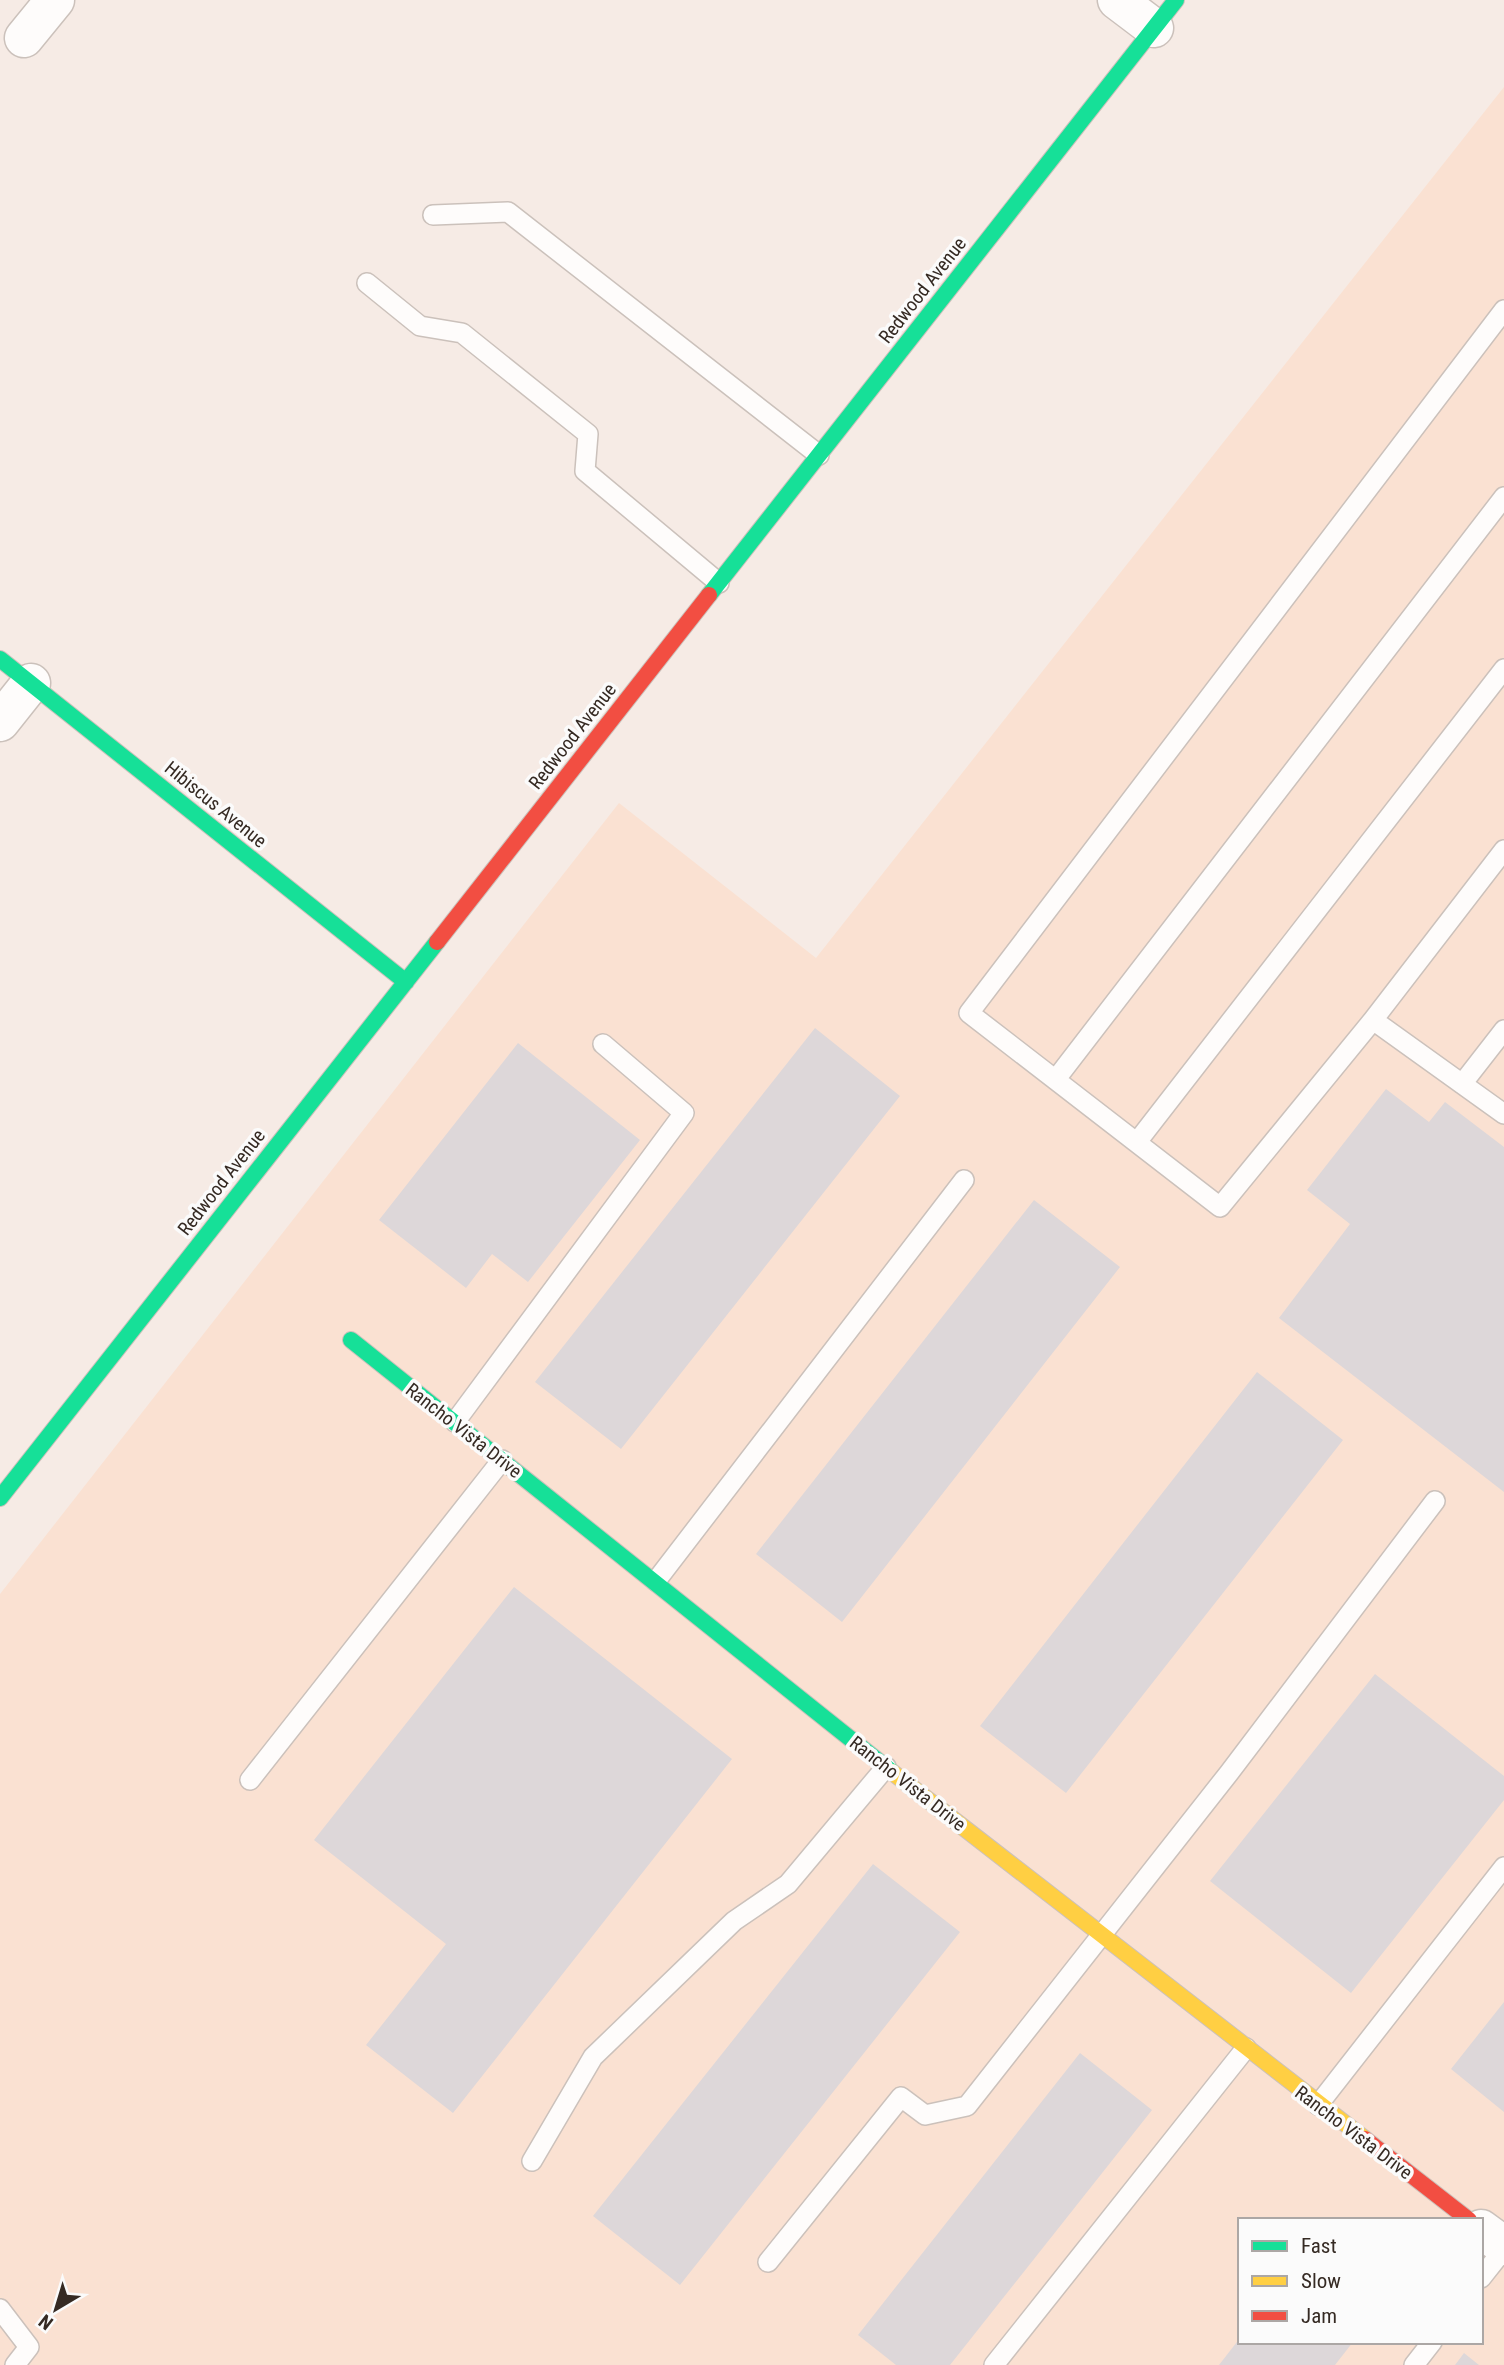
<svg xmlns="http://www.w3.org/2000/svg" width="1504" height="2365" font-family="'Roboto Condensed',sans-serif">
<rect width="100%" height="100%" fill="#f6ebe5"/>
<path fill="#fae1d2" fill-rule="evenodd" d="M1504,87V2365H0V1594L619,803L816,958ZM1240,2220H1481V2342H1240Z"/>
<path fill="#ddd7d9" d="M815,1028L900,1096L621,1449L535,1382Z
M518,1043L640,1140L528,1282L492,1254L466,1288L379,1220Z
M1386,1089L1429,1122L1445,1102L1504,1147V1492L1279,1318L1350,1224L1307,1190Z
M1034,1200L1120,1267L842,1622L756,1554Z
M1257,1372L1343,1440L1066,1793L980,1726Z
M514,1587L732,1759L453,2113L366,2045L446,1944L314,1840Z
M1375,1674L1504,1776V1800L1351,1993L1210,1881Z
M873,1864L960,1932L680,2285L593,2216Z
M1504,2002V2112L1451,2069Z
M1080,2053L1152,2110L950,2365H896L858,2335Z
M1240,2338V2342H1353L1335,2365H1219Z
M1464,2353L1479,2365H1455Z"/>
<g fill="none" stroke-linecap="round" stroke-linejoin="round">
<defs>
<path id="lane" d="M433,215L508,212L819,455
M367,283L420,326L462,333L588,434L585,471L719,583
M1504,310L969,1013L1220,1207L1373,1020L1504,1114
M1373,1020L1504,850
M1056,1079L1504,497
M1462,1084L1504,1030
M1137,1142L1504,669
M455,1422L684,1113L603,1044
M656,1581L964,1180
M250,1780L502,1460
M1318,2105L1504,1867
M532,2161L593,2057L734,1921L788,1884L886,1767
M768,2262L901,2097L925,2115L967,2106L1229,1773L1435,1501
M1481,2278L1504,2249
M0,2309L29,2347L15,2365
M994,2365L1246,2048
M1414,2365L1432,2342"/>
<path id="street" d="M1117,0L1154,28
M24,38L55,0
M0,722L31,683
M1481,2229L1504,2246"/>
<path id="fast" d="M709,595L1176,0
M0,659L406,982
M351,1340L892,1772
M0,1498L437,942"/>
<path id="slow" d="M892,1772L1365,2139"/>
<path id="jam" d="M437,942L709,595
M1365,2139L1469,2220"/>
</defs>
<use href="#lane" stroke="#cbc1bb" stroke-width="22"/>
<use href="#street" stroke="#cbc1bb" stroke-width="41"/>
<use href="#fast" stroke="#cbc1bb" stroke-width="18"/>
<use href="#slow" stroke="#cbc1bb" stroke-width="18"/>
<use href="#jam" stroke="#cbc1bb" stroke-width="18"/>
<use href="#lane" stroke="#fefcfb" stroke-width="19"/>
<use href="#street" stroke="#fefcfb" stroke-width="38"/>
<use href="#fast" stroke="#16e098" stroke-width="16"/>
<use href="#slow" stroke="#ffcf43" stroke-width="16"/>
<use href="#jam" stroke="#f24e42" stroke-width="16"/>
</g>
<g text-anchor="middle" stroke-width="7" stroke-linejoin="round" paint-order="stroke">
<g font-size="19" fill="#352a23" stroke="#fbfbfb">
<text transform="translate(922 290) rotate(-52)" y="7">Redwood Avenue</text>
<text transform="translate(572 736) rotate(-52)" y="7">Redwood Avenue</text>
<text transform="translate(216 804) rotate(39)" y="7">Hibiscus Avenue</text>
<text transform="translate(221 1182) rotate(-52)" y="7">Redwood Avenue</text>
<text transform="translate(464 1430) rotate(38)" y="7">Rancho Vista Drive</text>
<text transform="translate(908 1783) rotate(38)" y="7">Rancho Vista Drive</text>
<text transform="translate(1354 2132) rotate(37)" y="7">Rancho Vista Drive</text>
</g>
</g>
<rect x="1238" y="2218" width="245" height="126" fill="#fbfbfb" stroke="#aca7a5" stroke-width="2"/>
<rect x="1252" y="2241" width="35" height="10" fill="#16e098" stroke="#aca7a5" stroke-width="2"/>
<text x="1301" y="2253" font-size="21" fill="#352a23">Fast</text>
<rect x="1252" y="2276" width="35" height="10" fill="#ffcf43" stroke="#aca7a5" stroke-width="2"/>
<text x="1301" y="2288" font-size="21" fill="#352a23">Slow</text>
<rect x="1252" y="2311" width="35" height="10" fill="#f24e42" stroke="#aca7a5" stroke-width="2"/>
<text x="1301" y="2323" font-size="21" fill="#352a23">Jam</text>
<g transform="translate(56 2309) rotate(218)" stroke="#fbfbfb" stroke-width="5" paint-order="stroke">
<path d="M0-5L12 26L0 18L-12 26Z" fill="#352a23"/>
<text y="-10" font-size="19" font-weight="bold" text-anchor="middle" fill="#352a23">N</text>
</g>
</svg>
